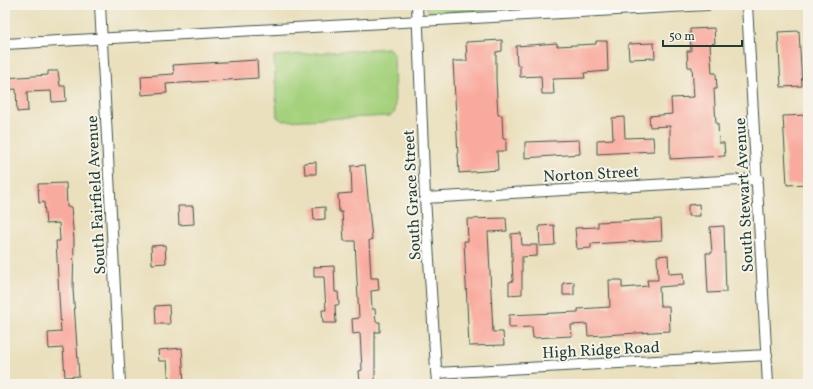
<svg xmlns="http://www.w3.org/2000/svg" width="813" height="389" font-family="Vollkorn,serif">
<rect width="100%" height="100%" fill="#f7f3e8"/>
<filter id="ink" filterUnits="userSpaceOnUse"><feTurbulence type="fractalNoise" baseFrequency=".025" numOctaves="2"/><feDisplacementMap in="SourceGraphic" scale="8" xChannelSelector="R" yChannelSelector="G"/><feConvolveMatrix kernelMatrix="1 2 1 2 8 2 1 2 1" color-interpolation-filters="sRGB"/></filter>
<filter id="wash" filterUnits="userSpaceOnUse"><feTurbulence type="fractalNoise" baseFrequency=".012" numOctaves="4" result="noise"/><feDisplacementMap in="SourceGraphic" scale="16" xChannelSelector="R" yChannelSelector="G"/><feGaussianBlur stdDeviation="0.9" result="paint"/><feColorMatrix in="noise" values="0 0 0 0 0 0 0 0 0 0 0 0 0 0 0 0 0 1.4 0 .05"/><feComposite in="paint" operator="in"/></filter>
<g filter="url(#wash)">
<rect width="100%" height="100%" fill="#eae0bd"/>
<path fill="#a5d17d" stroke="#628758" d="M424,5H584L437,13H429Z
M388,48L394,53L395,112L390,116L283,121L277,117L274,56Z"/>
<g id="blocks">
<path fill="#f9aa9e" d="M714,28L715,43L710,44L712,73H716L717,89H714L716,124H718L719,143H724L725,156L670,159V126L650,127L649,116L672,114L671,98L694,97L692,67H688L687,51H691L690,29Z
M799,31L802,86L781,87L778,32Z
M502,40V51L496,52V79L498,115H502L503,139H506V151H497L498,170L459,173L453,61H467L466,42Z
M596,41H607L608,71L584,73L585,78L553,79L554,94H542L541,76L520,77V65H517L516,46L557,43V46L596,44Z
M654,43L655,58L629,59L628,44Z
M257,60L258,78L166,84L167,93L142,95L141,76L174,74L173,65Z
M48,71H58L60,86H65L66,101L52,102L51,91L27,92L28,111L17,112L16,89L5,90V78L48,75Z
M808,115V184L787,185L783,116Z
M624,117L625,138L653,137L654,151L597,154V140L613,139L612,118Z
M579,140L580,154L525,158V142Z
M316,162V174H305L304,163Z
M365,165L372,240H369L371,278H378L379,290L371,291L372,309H375L376,322H380V332H375V384H360L359,371L362,370L360,333L353,334L352,319L359,318L355,241H344L342,212H339L338,194L352,193L351,166Z
M66,183L67,207H71L74,240L73,289L79,376L65,377L63,348L49,349L48,333L61,332L56,241H60L59,223L46,224L44,202L39,203L38,184Z
M699,204L700,216H688V205Z
M178,206H193L194,224L179,225Z
M325,207V219L314,220L313,208Z
M506,218L507,231L488,232L493,332H503L504,345L469,346L464,241H468L467,219Z
M661,219L662,240L591,244V248L577,249L575,228L598,227V222Z
M554,225L555,245L540,246L539,226Z
M724,226L726,292L708,293L706,253H712L710,227Z
M521,233L522,245H537V256L522,257V294L509,295V282L513,281L511,234Z
M165,245L166,263L152,264L151,246Z
M668,255L669,274L683,273L684,285L659,287L660,306H669L670,331L588,336L587,324L571,325L572,336L533,338L532,327L509,328V315L578,312V309L610,307L609,280H622V288L648,286L647,280H658L657,256Z
M334,266L335,292H338L339,305H335L336,323H323L322,310H326L324,277H314V267Z
M574,282V295H563V283Z
M169,305L170,324H156L155,306Z
M182,348L184,384H169L167,361H159L158,350Z"/>
</g>
</g>
<g filter="url(#ink)">
<use href="#blocks" fill-opacity="0" stroke="#3d5549" stroke-width="1"/>
<g fill="none" stroke-linecap="round" stroke-linejoin="round">
<defs>
<path id="street" d="M100,5L120,384
M417,5L425,198L437,384
M747,5L768,384
M5,44L707,5
M425,198L758,179
M436,373L767,355"/>
</defs>
<use href="#street" stroke="#3d5549" stroke-width="12"/>
<use href="#street" stroke="#fff" stroke-width="10"/>
</g>
</g>
<g text-anchor="middle" stroke-width="4" stroke-linejoin="round" paint-order="stroke">
<g font-size="16" fill="#1f3d34" stroke="#f7f3e8">
<text transform="translate(591 173) rotate(-3)" y="6">Norton Street</text>
<text transform="translate(95 195) rotate(-93)" y="6">South Fairfield Avenue</text>
<text transform="translate(411 195) rotate(-93)" y="6">South Grace Street</text>
<text transform="translate(743 195) rotate(-93)" y="6">South Stewart Avenue</text>
<text transform="translate(601 349) rotate(-3)" y="6">High Ridge Road</text>
</g>
</g>
<rect width="813" height="389" fill="none" stroke="#f7f3e8" stroke-width="20"/>
<path d="M663 40v6h79v-6" fill="none" stroke="#1f3d34" stroke-width="2"/>
<text x="669" y="40" font-size="12" fill="#1f3d34" stroke="#f7f3e8" stroke-width="3" paint-order="stroke">50 m</text>
</svg>
